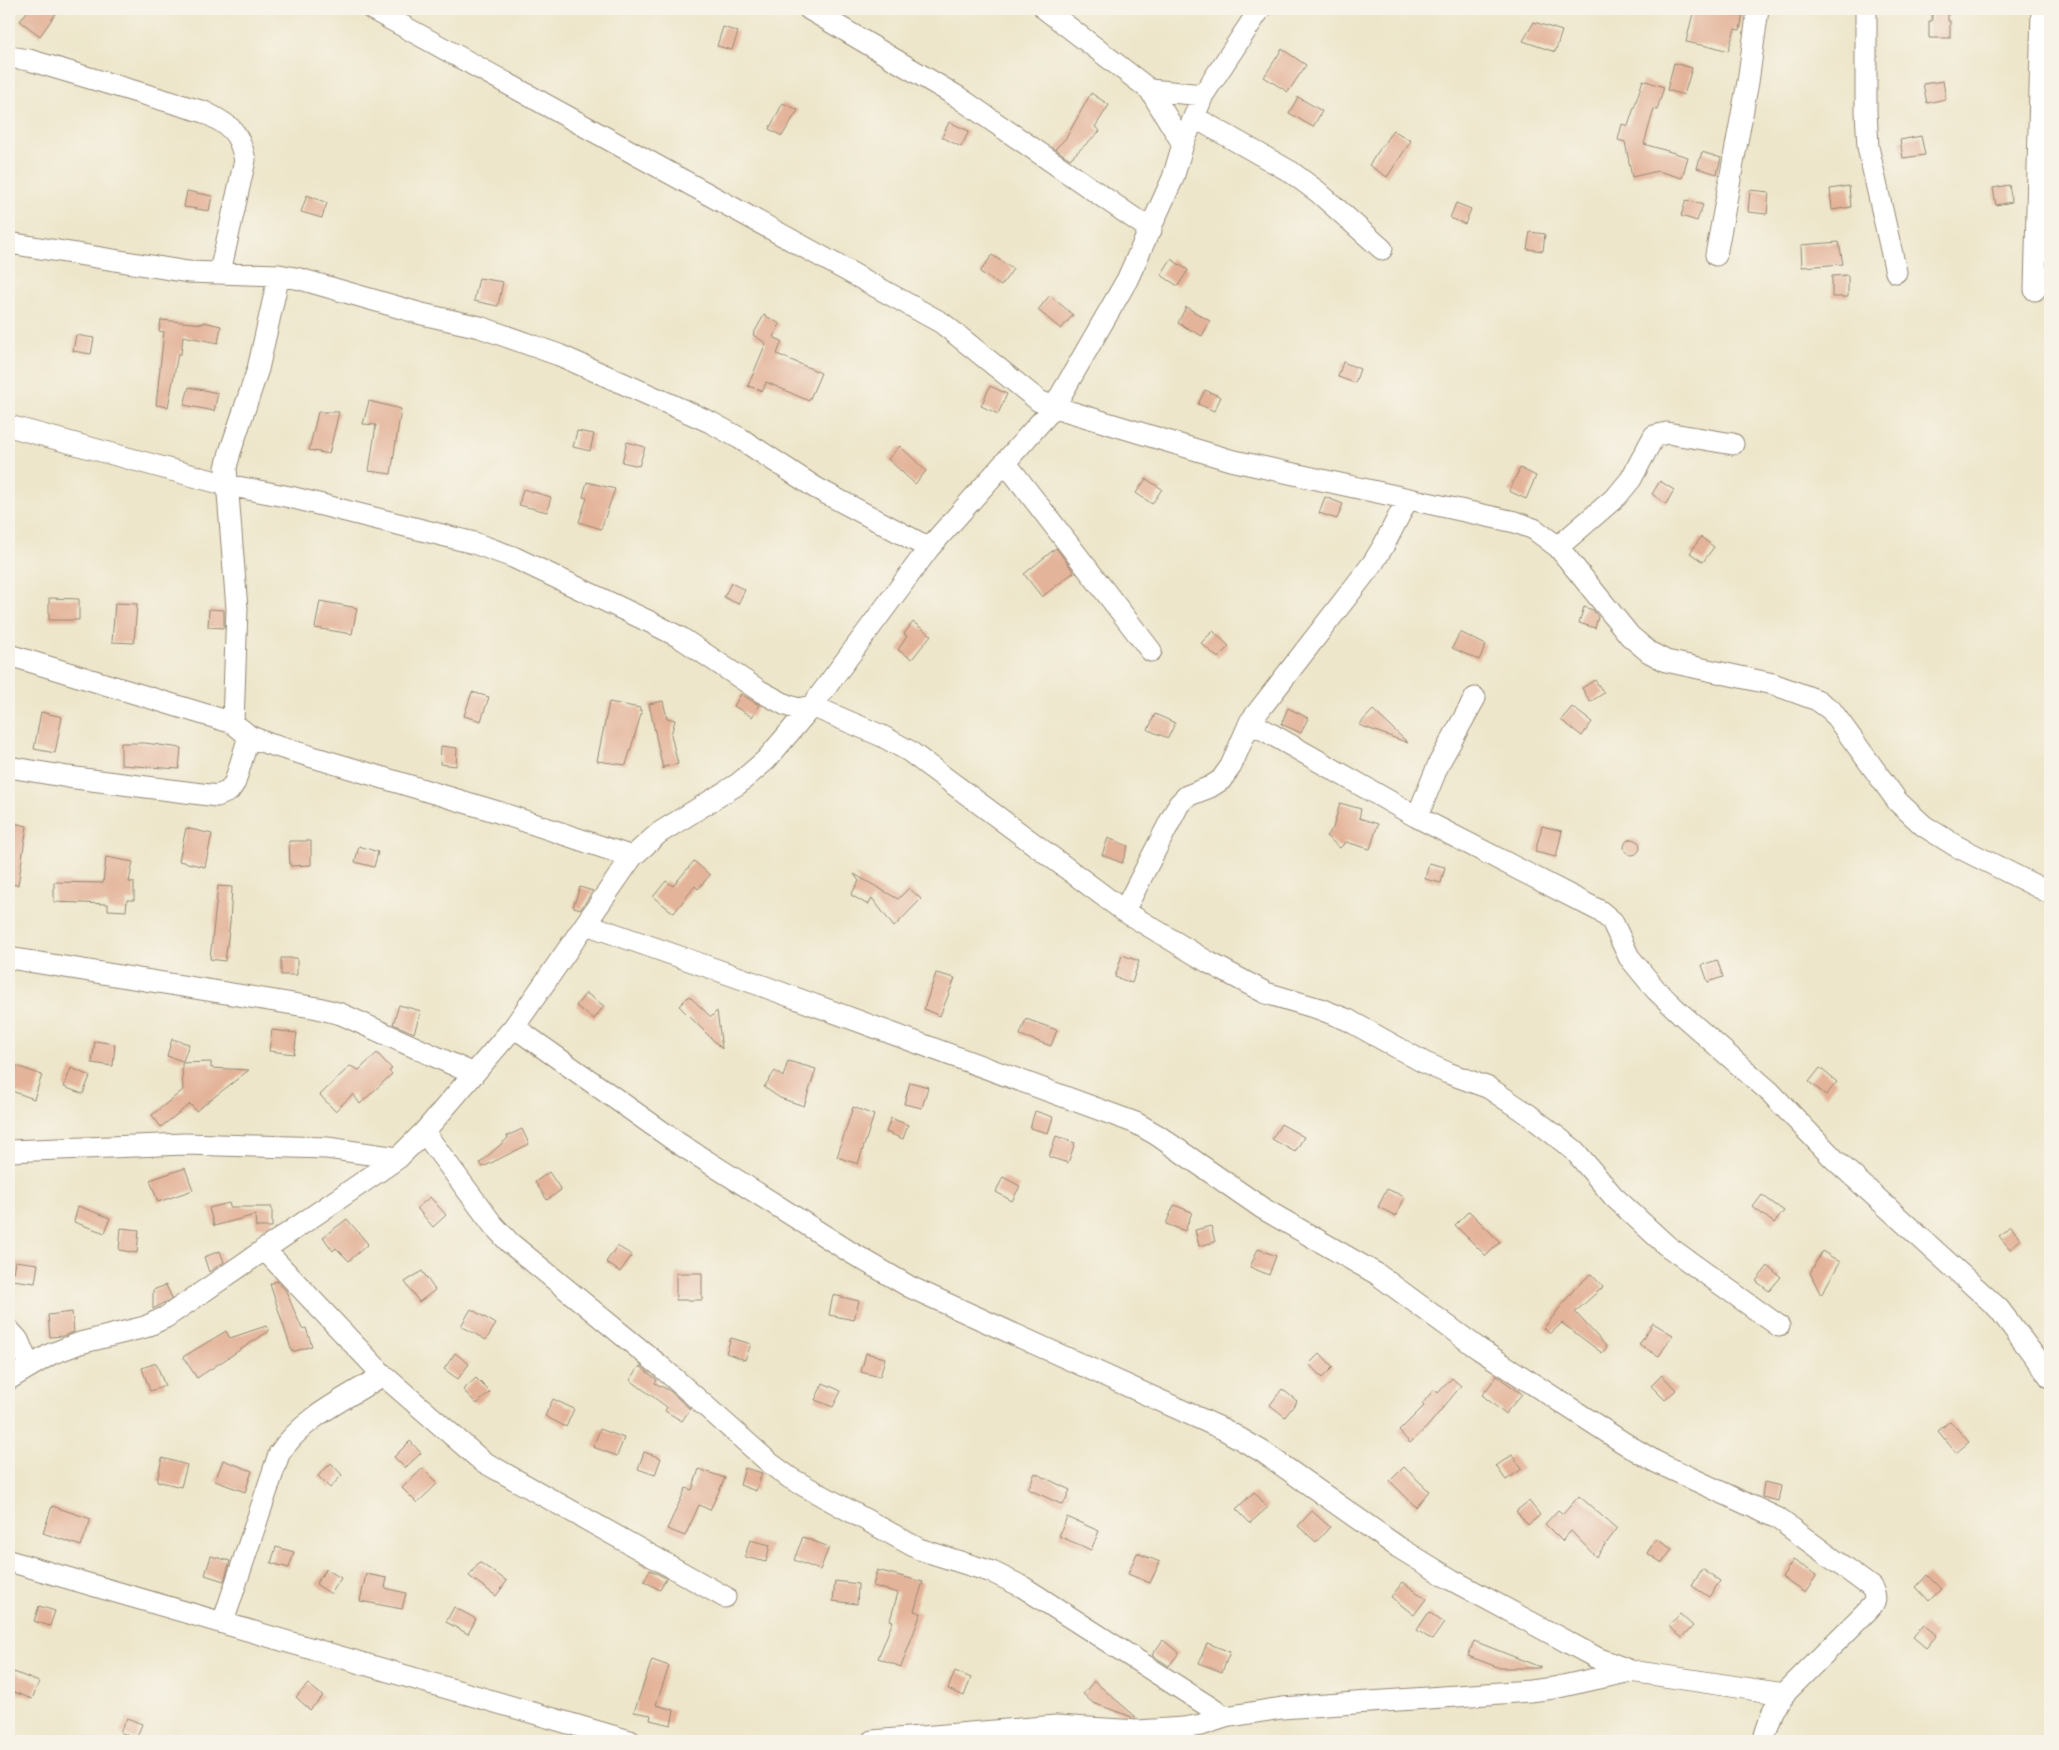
<svg xmlns="http://www.w3.org/2000/svg" width="2059" height="1750" font-family="'Patrick Hand',sans-serif">
<rect width="100%" height="100%" fill="#f7f3e8"/>
<filter id="ink" filterUnits="userSpaceOnUse"><feTurbulence type="fractalNoise" baseFrequency=".02" numOctaves="2"/><feDisplacementMap in="SourceGraphic" scale="10" xChannelSelector="R" yChannelSelector="G"/><feConvolveMatrix kernelMatrix="1 2 1 2 8 2 1 2 1" color-interpolation-filters="sRGB"/></filter>
<filter id="wash" filterUnits="userSpaceOnUse"><feTurbulence type="fractalNoise" baseFrequency=".0096" numOctaves="4" result="noise"/><feDisplacementMap in="SourceGraphic" scale="20" xChannelSelector="R" yChannelSelector="G"/><feGaussianBlur stdDeviation="1.12" result="paint"/><feColorMatrix in="noise" values="0 0 0 0 0 0 0 0 0 0 0 0 0 0 0 0 0 1.4 0 .05"/><feComposite in="paint" operator="in"/></filter>
<g filter="url(#wash)">
<rect width="100%" height="100%" fill="#ede6ca"/>
<g id="blocks">
<path fill="#e4b49a" d="M29,9H59L40,36L20,21Z
M1694,9H1744L1740,30L1735,29L1728,51L1711,46V47L1686,42Z
M1932,9H1948V21H1950V38H1929V21H1932Z
M1534,22L1562,31L1555,52L1523,41Z
M723,27L738,32L732,50L717,46Z
M1282,49L1306,65L1288,92L1264,77Z
M1674,63L1692,68L1684,95L1667,90Z
M1643,80L1664,87L1657,110L1654,109L1644,144L1688,157L1682,178L1658,171L1632,177L1625,142L1618,140L1622,124L1628,126Z
M1943,81L1946,99L1927,103L1923,84Z
M1091,93L1109,105L1095,127L1100,131L1070,159L1055,149L1066,138Z
M1298,97L1322,111L1313,127L1289,113Z
M783,103L798,110L782,136L769,129Z
M949,122L969,131L961,147L942,137Z
M1393,130L1411,141L1387,177L1369,165Z
M1921,136L1925,155L1903,158L1900,140Z
M1702,152L1721,158L1717,174L1697,168Z
M2009,185L2012,202L1996,205L1993,188Z
M1849,186L1851,207L1832,210L1830,189Z
M1750,190L1769,192L1767,214L1748,212Z
M187,191L212,196L209,211L184,207Z
M307,195L327,203L322,218L301,212Z
M1686,200L1703,205L1697,221L1681,216Z
M1456,203L1471,209L1465,224L1450,218Z
M1530,232L1545,234L1543,251L1527,249Z
M1839,242L1843,264L1802,267L1801,245Z
M992,255L1013,269L1001,286L980,272Z
M1171,259L1188,270L1178,286L1161,275Z
M1848,275V297H1832V276Z
M479,278L503,282L498,306L474,301Z
M1050,295L1073,315L1061,329L1038,310Z
M1186,307L1210,321L1202,336L1178,323Z
M764,315L780,324L773,337L782,341L777,354L821,373L809,401L766,382L763,391L748,386L766,343L753,335Z
M161,320L203,324V322L221,326L218,343L183,336L181,354H178L168,407L156,405L164,332L159,331Z
M76,335L94,338L91,354L73,351Z
M1343,362L1360,369L1355,383L1338,377Z
M990,386L1007,394L998,414L981,406Z
M189,387L218,393L214,411L184,405Z
M1205,390L1221,397L1214,411L1198,404Z
M369,401L401,409L391,474L369,471L376,425L363,424Z
M318,412H339L329,454L309,450Z
M577,431L594,434L590,451L573,447Z
M627,442L645,447L639,466L622,462Z
M900,446L926,471L915,484L888,459Z
M1520,468L1536,476L1526,499L1509,491Z
M1146,479L1162,489L1152,504L1136,493Z
M1660,481L1674,490L1666,504L1652,494Z
M587,482L615,489L601,529L579,522L587,498L583,497Z
M523,489L551,497L547,512L519,505Z
M1325,497L1343,504L1337,519L1319,513Z
M1701,537L1714,547L1703,562L1690,553Z
M1056,548L1074,572L1042,597L1024,574Z
M731,583L745,590L738,604L724,597Z
M49,598L79,599V620H49Z
M320,601L357,608L352,634L315,628Z
M115,603L137,604L134,643L112,642Z
M1584,607L1593,610L1598,617L1595,628L1579,623Z
M209,609L224,610V628L208,627Z
M913,622L931,635L912,659L898,650L907,636L904,634Z
M1213,631L1229,646L1218,658L1201,643Z
M1460,632L1486,645L1479,660L1452,648Z
M1595,680L1604,693L1590,702L1582,688Z
M472,692L489,697L481,721L464,716Z
M741,694L759,705L752,717L734,706Z
M663,701L667,718L675,720L671,735L678,764L663,767V769L649,704Z
M609,702L640,708V711H642L626,765L597,761Z
M1572,707L1592,722L1582,736L1561,720Z
M1288,708L1308,718L1301,733L1281,724Z
M1373,710L1408,743L1359,725Z
M41,712L62,717L55,753L34,749Z
M1155,714L1175,723L1168,738L1148,730Z
M121,743H145L181,748L179,769L121,765Z
M441,746L457,748L456,766L440,764Z
M1340,803L1361,809L1359,818L1378,824L1370,849L1346,842L1340,848L1326,836L1333,828Z
M9,822L27,826L18,885L9,884Z
M1542,826L1562,831L1556,857L1535,852Z
M186,828L212,834L205,867L179,861Z
M1108,838L1128,846L1122,863L1102,855Z
M1624 847a8 8 0 1 1 16 0a8 8 0 1 1-16 0Z
M289,841H311V865L290,866Z
M359,846L378,852L374,867L355,862Z
M106,857L133,862L129,882H134V900H127L126,911L108,910V904L54,902V882L103,883Z
M694,861L710,875L698,889L695,886L674,913L653,897L666,881L673,886Z
M1429,863L1445,867L1441,883L1425,879Z
M854,874L898,899L909,888L921,899L894,927L872,898L868,905L851,895L859,881Z
M218,886L232,887L230,923L225,961L210,959Z
M580,887L593,891L581,909L573,907Z
M1122,955L1139,961L1132,983L1115,977Z
M281,958H297V975H281Z
M1717,960L1723,977L1708,982L1702,965Z
M936,973L955,978L940,1016L924,1009Z
M586,993L604,1006L594,1019L576,1006Z
M689,996L711,1017L717,1011L722,1049L679,1006Z
M399,1005L421,1011L414,1033L393,1024Z
M1026,1019L1057,1030L1051,1046L1020,1035Z
M272,1030L297,1033L294,1054L269,1051Z
M172,1039L189,1044L183,1061L167,1056Z
M95,1041L115,1044L113,1066L92,1063Z
M377,1053L392,1069L389,1071L392,1074L360,1104L353,1094L335,1111L320,1095L350,1066L359,1070Z
M788,1061L816,1069L804,1106L780,1098L764,1087L775,1071L783,1077Z
M211,1062V1068L249,1070L196,1111L190,1104L161,1127L152,1115L183,1090L182,1063Z
M17,1066L42,1075L34,1099L9,1090Z
M71,1068L90,1076L83,1094L64,1087Z
M1820,1068L1837,1082L1826,1095L1809,1082Z
M910,1082L928,1087L922,1108L904,1104Z
M853,1107L874,1115L858,1164L837,1157Z
M1035,1111L1053,1117L1048,1133L1030,1128Z
M891,1118L908,1125L903,1139L886,1132Z
M1281,1124L1304,1137L1295,1152L1272,1139Z
M522,1129L529,1144L483,1167L480,1163L508,1138L507,1136Z
M1056,1136L1075,1143L1068,1163L1049,1157Z
M185,1168L193,1190L158,1202L150,1180Z
M549,1172L561,1190L547,1200L535,1182Z
M1003,1177L1020,1186L1012,1201L996,1192Z
M1387,1189L1405,1197L1396,1216L1378,1207Z
M1762,1195L1784,1211L1774,1223L1753,1207Z
M430,1197L446,1215L433,1227L417,1208Z
M229,1203L230,1207H272V1227H256L255,1215L214,1226L209,1208Z
M1174,1205L1192,1212L1185,1231L1166,1224Z
M78,1206L110,1218L105,1233L74,1222Z
M1469,1211L1500,1242L1486,1256L1455,1225Z
M347,1219L368,1244L349,1261L336,1248L333,1251L323,1237Z
M1211,1226L1215,1242L1199,1246L1195,1230Z
M2010,1226L2021,1239L2010,1249L1999,1236Z
M121,1228L139,1230L137,1253L119,1250Z
M617,1246L632,1255L620,1272L606,1262Z
M1258,1249L1276,1256L1269,1275L1250,1267Z
M220,1251L224,1262L209,1272L204,1257Z
M1822,1251L1840,1262L1821,1295L1810,1273Z
M15,1261L38,1264L35,1283L12,1280Z
M1768,1266L1781,1277L1769,1291L1756,1281Z
M422,1271L435,1290L419,1302L405,1282Z
M676,1273H702V1300H676Z
M1591,1274L1603,1287L1575,1312L1607,1347L1602,1353L1562,1323L1550,1334L1544,1328L1575,1288Z
M277,1281L286,1291L302,1329L306,1328L312,1346L292,1352L270,1284Z
M166,1285L172,1298L153,1309V1290Z
M833,1295L859,1301L854,1320L829,1315Z
M471,1309L496,1324L486,1340L461,1326Z
M72,1312L74,1332L63,1336L50,1337L48,1315Z
M1653,1323L1673,1335L1659,1356L1639,1345Z
M266,1326L269,1331L197,1378L183,1357L226,1331L230,1338Z
M731,1338L751,1344L745,1360L726,1353Z
M455,1353L469,1364L458,1379L444,1369Z
M866,1353L885,1358L880,1377L861,1372Z
M1320,1353L1333,1367L1322,1378L1309,1364Z
M156,1363L165,1386L150,1391L142,1368Z
M640,1366L657,1380L655,1383L670,1391L690,1409L682,1421L665,1411L667,1407L630,1380Z
M1662,1375L1676,1390L1665,1400L1651,1386Z
M1497,1376L1522,1394L1505,1414L1482,1395Z
M476,1378L490,1392L477,1404L463,1390Z
M1452,1378L1461,1386L1427,1427L1410,1443L1399,1431L1424,1406L1422,1404L1434,1389L1438,1393Z
M823,1383L841,1391L833,1407L815,1400Z
M1282,1389L1297,1401L1285,1417L1270,1405Z
M553,1399L574,1409L566,1427L545,1416Z
M1950,1421L1969,1442L1956,1453L1938,1431Z
M600,1429L624,1438L617,1456L593,1447Z
M410,1441L421,1453L405,1468L394,1457Z
M644,1452L661,1458L655,1475L638,1469Z
M1512,1455L1522,1469L1506,1480L1496,1466Z
M162,1458L187,1465L181,1487L157,1481Z
M223,1460L252,1471L245,1492L215,1481Z
M331,1463L342,1475L330,1488L318,1476Z
M1404,1467L1429,1491L1416,1507L1390,1481Z
M423,1468L438,1483L417,1503L402,1488Z
M745,1468L762,1473L756,1491L740,1485Z
M699,1469L725,1478L710,1510L699,1505L685,1536L667,1529L686,1488L692,1490Z
M1035,1473L1070,1490L1063,1505L1028,1489Z
M1764,1482L1781,1486L1778,1501L1762,1497Z
M1254,1492L1268,1507L1250,1523L1236,1509Z
M1579,1496L1617,1529L1596,1557L1571,1531L1562,1541L1545,1524L1558,1510L1563,1514Z
M1529,1501L1540,1515L1528,1525L1516,1511Z
M52,1506L91,1519L81,1546L43,1533Z
M1312,1511L1330,1527L1316,1542L1298,1526Z
M1067,1517L1099,1531L1091,1550L1059,1536Z
M803,1537L829,1547L820,1570L794,1560Z
M1656,1539L1672,1549L1662,1563L1647,1553Z
M750,1540L770,1545L766,1562L745,1557Z
M276,1547L294,1552L289,1568L271,1563Z
M1137,1553L1160,1562L1150,1583L1128,1574Z
M211,1556L230,1561L224,1581L205,1575Z
M1793,1560L1817,1575L1805,1592L1782,1577Z
M479,1562L507,1581L496,1596L469,1576Z
M326,1569L341,1578L331,1594L316,1584Z
M1702,1569L1720,1581L1709,1597L1692,1586Z
M650,1570L666,1578L660,1590L644,1581Z
M877,1570L923,1582L914,1611L921,1613L901,1667L878,1658L893,1621L890,1620L898,1593L873,1586Z
M366,1574L387,1578L385,1588L406,1593L402,1609L360,1601Z
M1927,1575L1941,1589L1929,1601L1916,1587Z
M835,1581L858,1584L857,1604L833,1601Z
M1403,1582L1426,1599L1414,1615L1391,1597Z
M39,1606L55,1611L50,1626L34,1621Z
M454,1607L476,1619L468,1634L446,1622Z
M1429,1612L1444,1623L1432,1640L1417,1630Z
M1680,1614L1693,1626L1682,1638L1669,1626Z
M1924,1624L1937,1635L1926,1648L1913,1637Z
M1163,1640L1179,1653L1169,1666L1152,1655Z
M1474,1641L1540,1667V1668H1500L1468,1656Z
M1207,1643L1230,1652L1222,1672L1199,1663Z
M652,1660L669,1666L656,1705L674,1710L671,1725L650,1720L651,1715L634,1712Z
M955,1671L971,1678L964,1696L948,1689Z
M14,1672L39,1682L32,1699L9,1690V1685Z
M1094,1681L1136,1717L1135,1718L1093,1703L1083,1694Z
M308,1684L323,1696L310,1710L296,1697Z
M127,1718L142,1724L136,1739L120,1732Z"/>
</g>
</g>
<g filter="url(#ink)">
<use href="#blocks" fill-opacity="0" stroke="#948874" stroke-width="1"/>
<g fill="none" stroke-linecap="round" stroke-linejoin="round">
<defs>
<path id="minor" d="M372,9L942,323L1039,401L1054,407L1230,460L1515,522L1534,529L1558,547L1630,636L1649,652L1666,661L1773,684L1817,700L1831,710L1898,802L1924,826L1956,846L2050,893
M809,9L958,97L1151,230
M1866,9V111L1868,147L1896,272
M9,57L29,60L204,112C230,125 239,131 245,160L220,272
M1150,90L1183,144
M1203,95L1260,9
M1194,117L1291,172L1318,192L1382,249
M9,243L188,272L279,275L300,279L422,314L480,327L559,355L710,422L741,439L816,488L929,548
M1716,255L1748,82L1758,9
M2035,290L2042,9
M9,426L227,485L290,497L474,543L513,557L650,622L681,638L760,691L786,705L798,709L812,706L882,736L909,751L1124,911L1208,962L1266,993L1320,1009L1348,1020L1425,1063L1448,1073L1489,1088L1529,1115L1574,1150L1614,1197L1666,1245L1779,1326
M1005,462L1151,651
M1558,547L1617,496L1631,479L1654,436L1667,433L1733,444
M9,655L233,723L249,736L269,744L498,812L632,857
M1250,722L1417,817L1600,911L1612,921L1629,957L1656,990L1680,1013L1770,1092L1834,1159L1999,1309L2050,1377
M233,723L237,609L226,468L230,452L258,369L279,275
M9,767L68,777L217,796L229,791L235,782L249,736
M1417,817L1439,763L1475,698
M1124,911L1179,804L1187,796L1210,787L1221,780L1231,766L1250,722L1373,563L1384,545L1407,500
M586,924L760,985L1136,1123L1157,1135L1262,1208L1377,1274L1479,1349L1624,1443L1656,1462L1777,1518L1871,1587C1877,1597 1876,1602 1868,1610L1784,1694L1773,1711L1763,1741
M9,958L318,1008L341,1014L474,1074
M514,1027L678,1143L850,1252L910,1287L1225,1430L1263,1452L1398,1547L1452,1580L1597,1658L1631,1671L1784,1694
M424,1132L493,1225L510,1243L659,1365L771,1464L790,1478L919,1549L992,1572L1023,1587L1225,1717
M9,1151L185,1144L327,1148L398,1158
M264,1249L383,1375L482,1461L725,1597
M9,1330L18,1340L29,1366
M9,1379L51,1354L80,1343L145,1327L166,1317L398,1158L424,1132L514,1027L632,857L659,833L738,784L766,760L812,706L929,548L1054,407L1127,280L1173,178L1183,144L1203,95L1150,90L1045,9
M9,1561L630,1741
M223,1622L279,1454C303,1417 347,1398 383,1375
M872,1741L1056,1726L1138,1731L1183,1728L1201,1725L1225,1717L1282,1708L1530,1691L1554,1688L1631,1671"/>
</defs>
<use href="#minor" stroke="#948874" stroke-width="23"/>
<use href="#minor" stroke="#fff" stroke-width="21"/>
</g>
</g>
<rect width="2059" height="1750" fill="none" stroke="#f7f3e8" stroke-width="30"/>
</svg>
